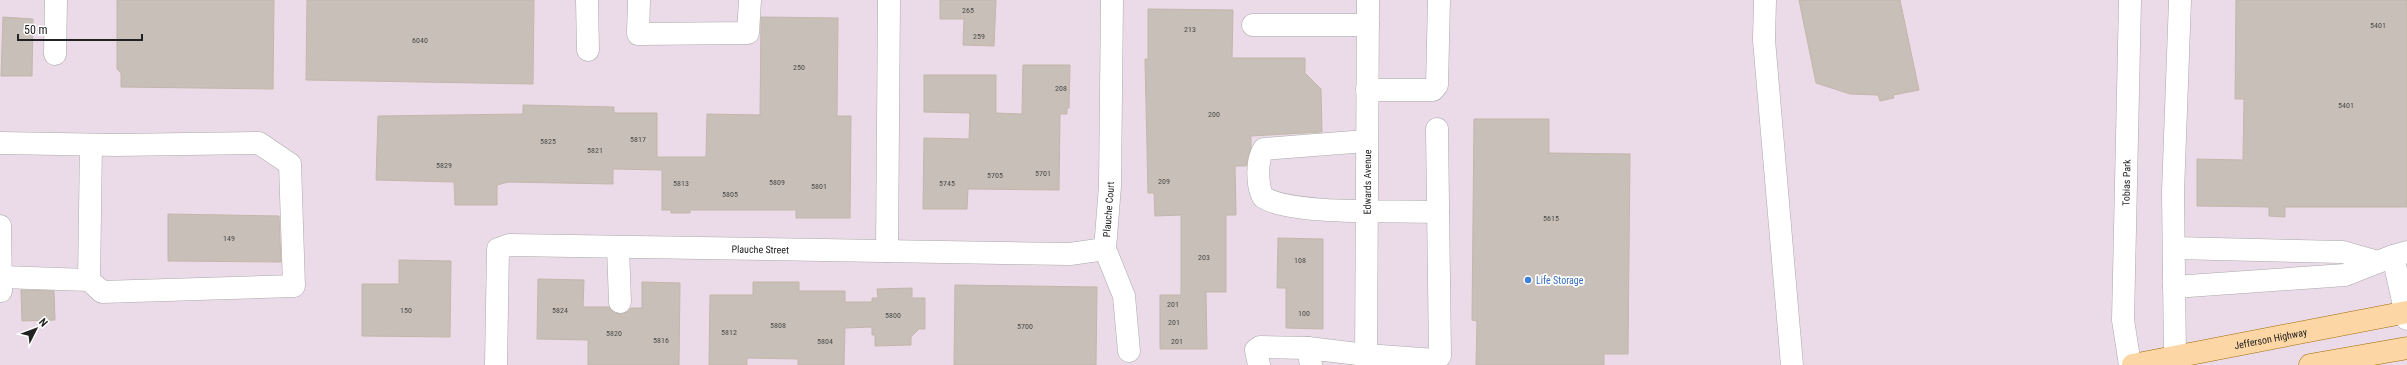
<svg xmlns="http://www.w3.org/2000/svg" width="2407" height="365" font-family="'Roboto Condensed',sans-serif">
<rect width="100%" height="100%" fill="#f2efe9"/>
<path fill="#ebdbe8" d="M0,0H2407V365H0Z"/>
<path fill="#c7bfb8" stroke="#c4b6ab" d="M117,0H274L273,89L121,87V73L117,69Z
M307,0H534L533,84L306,80Z
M940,0H996L994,46L963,45L964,19H940Z
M1799,0H1900L1919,90L1893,95L1894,98L1880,101L1878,95L1850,94L1816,83Z
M2236,0H2407V207H2285V217L2269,216V207L2197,206V159L2243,160L2244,99H2235Z
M1148,9L1233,10L1232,58H1305V73L1321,89L1322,132L1251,136V147L1246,166H1235L1236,215H1226V292H1206L1207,349H1160V295H1181V215L1155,216L1154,193H1148L1145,59H1148Z
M3,17L33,19L32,76H1Z
M761,17L838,18L837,116H851L850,218H796V210H690V213H671V210H662V170L613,169V184L508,182L497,185V205H455L454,182L376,180L378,116L523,114V105L614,107V113H657V157H706L707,114L760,115Z
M1023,65H1070L1069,108H1067V114H1060L1059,190L968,189L967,209H923L924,138L969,139L970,113L924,112V75H996V113L1022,114Z
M1474,119H1549V153L1630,154L1628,354H1604V365H1476L1477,321L1472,320Z
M168,214L279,216L281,262L168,261Z
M1278,238L1323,239V329L1286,328V288H1277Z
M399,260L451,261L450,337L362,336V284H399Z
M538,279L584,280L583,307H609L614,313L620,314L627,312L631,308H642V282L680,283L679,365H588V340L537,339Z
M753,282H799V291H845V302H872V298H878L877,289L912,288V298H925V329H919L911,337V345L875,346V335H872V327L845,328L844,365H798V359L747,358V365H709L710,295H753Z
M955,285L1097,287L1096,365H954Z
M21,290L54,291L55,320L22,321Z"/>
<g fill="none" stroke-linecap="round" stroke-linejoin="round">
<defs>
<g id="minor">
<path d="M587,0L588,50"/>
<path d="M639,0L638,34L748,33L750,0"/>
<path d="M1765,0L1764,40L1792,365"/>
<path d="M1253,25H1368"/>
<path d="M55,54L56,0"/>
<path d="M1367,90H1433L1437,85L1439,0"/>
<path d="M1366,141L1264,149C1256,160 1257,186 1263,197C1292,216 1399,210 1438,212"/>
<path d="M0,143L117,145L259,143L290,164L294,286L102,292L89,280L1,277"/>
<path d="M0,226L1,291"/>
<path d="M618,247L620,302"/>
<path d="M2174,248L2343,252L2378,262"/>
<path d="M1105,249L1124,296L1129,351"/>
<path d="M887,251L889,0"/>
<path d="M2407,252L2393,256L2407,319"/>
<path d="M89,280L91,145"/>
<path d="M2174,287L2345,275L2393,256"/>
<path d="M2175,357L2173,192L2180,0"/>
<path id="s1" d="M496,365L498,249L509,245L1070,254L1105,249L1110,186L1112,0"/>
<path d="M1259,365L1256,350L1260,347L1308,348"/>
<path d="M1311,365L1308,348L1366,355L1436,360L1440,356L1437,129"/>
<path id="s2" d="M1366,365L1368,0"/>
<path id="s3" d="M2130,365L2123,320L2130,0"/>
</g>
<g id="major">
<path id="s4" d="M2133,365L2407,312"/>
<path d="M2310,365L2407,348"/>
</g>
</defs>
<use href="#minor" stroke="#a9a9a9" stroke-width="23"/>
<use href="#major" stroke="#a06b00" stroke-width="23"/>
<use href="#minor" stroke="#fff" stroke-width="22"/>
<use href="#major" stroke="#fcd6a4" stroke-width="22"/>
</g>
<circle fill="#3f7fe0" stroke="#fff" stroke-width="1.5" cx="1528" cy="280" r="4"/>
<g text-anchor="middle" stroke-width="3.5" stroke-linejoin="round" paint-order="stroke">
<g font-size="8" fill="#4b4948">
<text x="968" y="13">265</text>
<text x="2378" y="28">5401</text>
<text x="1190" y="32">213</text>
<text x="979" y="39">259</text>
<text x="420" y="43">6040</text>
<text x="799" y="70">250</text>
<text x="1061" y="91">208</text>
<text x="2346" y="108">5401</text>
<text x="1214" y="117">200</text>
<text x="638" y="142">5817</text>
<text x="548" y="144">5825</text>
<text x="595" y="153">5821</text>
<text x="444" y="168">5829</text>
<text x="1043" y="176">5701</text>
<text x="995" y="178">5705</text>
<text x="1164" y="184">209</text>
<text x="777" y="185">5809</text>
<text x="681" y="186">5813</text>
<text x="947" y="186">5745</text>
<text x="819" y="189">5801</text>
<text x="730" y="197">5805</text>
<text x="1551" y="221">5615</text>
<text x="229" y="241">149</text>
<text x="1204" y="260">203</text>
<text x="1300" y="263">108</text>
<text x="1173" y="307">201</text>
<text x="406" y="313">150</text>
<text x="560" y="313">5824</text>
<text x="1304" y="316">100</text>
<text x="893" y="318">5800</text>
<text x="1174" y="325">201</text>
<text x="778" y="328">5808</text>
<text x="1025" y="329">5700</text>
<text x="729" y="335">5812</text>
<text x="614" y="336">5820</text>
<text x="661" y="343">5816</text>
<text x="825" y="344">5804</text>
<text x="1177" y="344">201</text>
</g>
<g font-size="10" fill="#222" stroke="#fff">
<text dy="4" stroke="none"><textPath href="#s2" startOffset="183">Edwards Avenue</textPath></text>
<text dy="4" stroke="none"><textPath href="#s3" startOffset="183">Tobias Park</textPath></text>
<text dy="4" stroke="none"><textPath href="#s1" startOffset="764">Plauche Court</textPath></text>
<text dy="4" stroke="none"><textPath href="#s1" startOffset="379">Plauche Street</textPath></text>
<text dy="4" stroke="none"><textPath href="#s4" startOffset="140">Jefferson Highway</textPath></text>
</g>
<g font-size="10" fill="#366cbe" stroke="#fff" text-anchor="start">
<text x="1536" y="284">Life Storage</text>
</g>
</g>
<g transform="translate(36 329) rotate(48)" stroke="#ffffff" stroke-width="3" paint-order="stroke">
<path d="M0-3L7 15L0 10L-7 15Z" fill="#222222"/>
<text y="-6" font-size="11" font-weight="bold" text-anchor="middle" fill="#222222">N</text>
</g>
<path d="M18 34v6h124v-6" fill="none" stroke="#222222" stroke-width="2"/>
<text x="24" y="34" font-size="12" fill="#222222" stroke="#ffffff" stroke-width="3" paint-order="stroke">50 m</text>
</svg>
